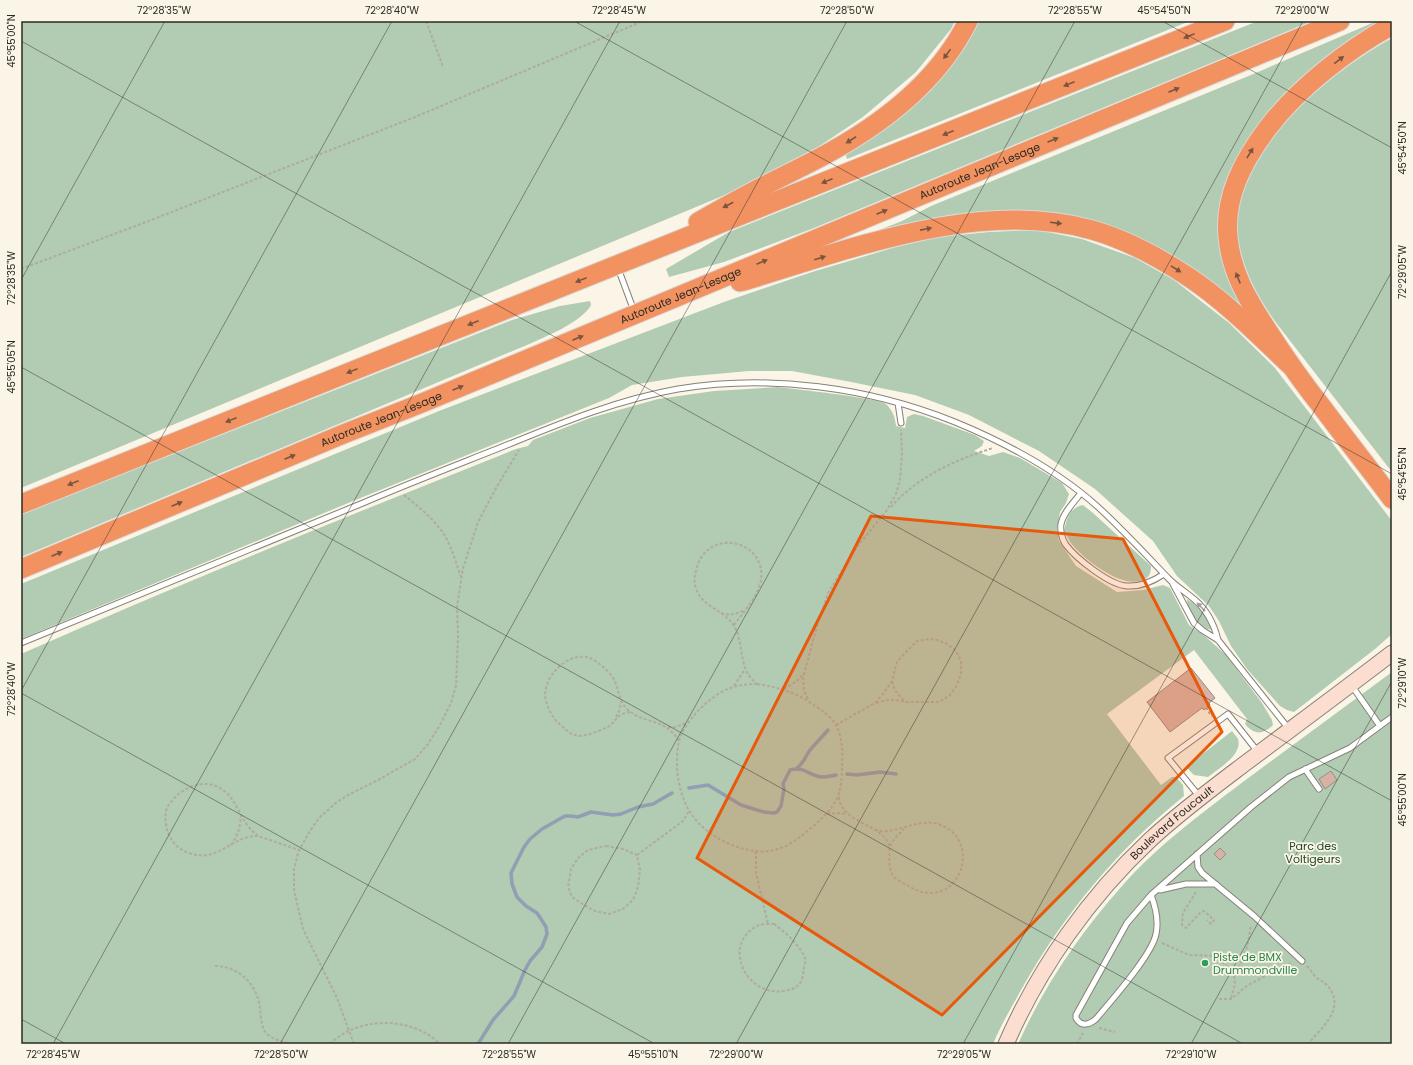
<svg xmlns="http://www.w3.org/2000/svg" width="1413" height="1065" font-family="Poppins,sans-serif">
<rect width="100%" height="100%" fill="#fbf5e7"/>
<path fill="#b2cbb3" d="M21,21H955L951,29L916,72L863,117L818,147L732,192L21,488Z
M974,21H1190L847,159L845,152Z
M1258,21H1312L814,228L724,262L669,277L666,269L729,232Z
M1377,21H1384L1338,53L1225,189L1250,316L1097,224L874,232L902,221L931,206L1251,75Z
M1392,38V472L1277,324C1254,292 1235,256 1237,215C1237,202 1243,189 1248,178C1276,117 1336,70 1392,38Z
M1037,230L1082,239L1135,258L1174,280L1229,323L1275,368L1392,521V634L1375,649L1294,712L1287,710L1280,706L1247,669L1231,646L1219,621L1209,606L1177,576L1153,541L1095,489L1039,451L969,415L915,395L851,382L792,371H749L682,377L632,385L609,398L353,501L21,639V584L439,411L724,302L812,272L896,247L939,237L989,232Z
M590,301L591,305C582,322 545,337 527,345L21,557V514L512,320L560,306Z
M778,387C794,389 878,398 886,404C893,411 895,417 896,426L905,428L907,417L914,414L923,416L975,435L984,441L982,446L974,451L989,456L1003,452L1020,458L1062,483L1069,494L1066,503L1060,512L1057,529L1059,541L1076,566L1117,592L1143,590L1163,585L1170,588L1189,625L1207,638L1226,655L1262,703L1272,720L1273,725C1263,735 1254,735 1245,724L1247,719L1194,650L1107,714L1161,785L1172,777H1176L1183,785L1184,796C1116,851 1064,914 1021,990C1011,1008 1001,1025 993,1044H21V654C184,582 350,515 516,449L528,446L533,440L590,418L658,399L714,391Z
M1083,505L1093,513L1151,566C1151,575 1148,579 1140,581C1119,587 1082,558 1070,542C1068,538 1066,534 1064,531C1067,518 1069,508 1083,505Z
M1187,599C1199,607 1207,616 1212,630C1197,627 1188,614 1187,599Z
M1392,672V1044H1018C1044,986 1080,933 1122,886C1160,843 1206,810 1251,776C1298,741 1345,707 1392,672Z
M1232,731C1234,734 1237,737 1238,739C1243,755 1219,768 1208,777L1194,775L1186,767Z"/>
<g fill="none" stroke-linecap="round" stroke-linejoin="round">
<path stroke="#929eb2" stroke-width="3.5" d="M797,768C804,763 805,757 810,750C816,743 822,737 828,730
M847,774L857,775L880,772L896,774
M689,788L708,785L741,805L764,812L774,813L777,812L781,806L784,789L783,784L790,770C805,766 809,776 822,777C826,777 831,776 836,775
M478,1044L493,1020L514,996L525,970L530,961L542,947L547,934L546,927L541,919L537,913L526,906L517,897L512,884L511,873L524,847L530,839L542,829L565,816H571L578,817L591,812L613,815L621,814L638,807L653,804L672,793"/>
</g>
<path fill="#d9b2a6" stroke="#998b86" d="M1191,668L1215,698L1209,703L1210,705L1204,710L1202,708L1170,732L1147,702Z
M1331,771L1337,780L1325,789L1319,779Z
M1220,848L1226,854L1220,860L1214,854Z"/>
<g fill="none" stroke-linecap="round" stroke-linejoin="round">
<defs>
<path id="lane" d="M618,268L634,311
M898,403L901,423
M1081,493C1074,502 1063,513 1061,524C1060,530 1062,540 1066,545C1076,558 1109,585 1127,586C1141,587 1152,582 1164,574
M1173,584L1194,623L1202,630L1218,640L1289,729
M21,643C135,597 249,550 363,503C412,482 462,463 512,443C566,421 621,399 678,389C770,374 868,387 955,422C1006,443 1057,470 1098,507C1123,530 1146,555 1169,579C1177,587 1187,593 1195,600C1208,611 1214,624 1218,640
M1352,686L1380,726
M1305,769L1319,789
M1199,796L1168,758L1228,714L1258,752
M1197,854L1198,867L1202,873L1254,916L1302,961
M1160,890L1186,884H1216
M1151,895C1156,908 1159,920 1156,934C1152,955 1111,1001 1096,1019C1089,1025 1081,1027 1076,1018V1015L1127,923L1151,895L1251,807L1289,777L1350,748L1392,717"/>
<g id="secondary">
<path id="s1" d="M1006,1044C1039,968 1089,897 1150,840C1180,812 1214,787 1247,762C1295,726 1344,690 1392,653"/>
</g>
<g id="highway">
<path d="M1392,25C1346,51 1299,87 1267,129C1243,161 1224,197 1228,237C1231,272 1248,300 1266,328C1284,356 1302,382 1322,407C1345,438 1369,468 1392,499"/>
<path d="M698,222C719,210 740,198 762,187C785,175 809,164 832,151C886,121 940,78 968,21"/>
<path d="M740,282C848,250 979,198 1092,230C1127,240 1160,258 1190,278C1226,302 1258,335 1290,365"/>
<path d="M21,504L1225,21"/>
<path id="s2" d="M21,569L341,435L422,403L1340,21"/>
</g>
</defs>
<use href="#lane" stroke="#878276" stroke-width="7"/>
<use href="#secondary" stroke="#878276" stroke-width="17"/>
<use href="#highway" stroke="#d9d9d8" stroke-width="21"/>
<path stroke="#b0aba0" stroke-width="2" stroke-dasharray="3 2" stroke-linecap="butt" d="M426,21L443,67
M21,269L146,222L415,117L643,21
M404,495C418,506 436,521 445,536C452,548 456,563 461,577
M891,507C917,477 955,460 993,448
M721,613C730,616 736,614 745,610
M734,625C742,614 752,603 758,590C777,544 710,523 697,567C695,574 693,582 696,588C701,607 725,610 734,626C742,639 740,656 746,670C748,676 753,680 757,684
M892,681C894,691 899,696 906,702
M757,684C783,688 800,694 821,710C827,714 834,720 837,727C842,738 843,752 842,763C842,798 837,805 811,828C799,838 786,849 769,851C755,853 738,848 725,842C693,826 680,803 677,768C677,758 677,747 680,738C686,720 710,696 728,689C737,685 747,684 757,684Z
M734,686L745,669
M784,689L797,681L804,673
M808,699L804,691L803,678L818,622L828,593L857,547L887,510L896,494L900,480L902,454L901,430
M1207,707V710L1212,716
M630,712C619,714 618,717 611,725C605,729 587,736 580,736C571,735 568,732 562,726C554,720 548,710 546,701C540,679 568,650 590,658C599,662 610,672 615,681C619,691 619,702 628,710C646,725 664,717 679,741
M616,717L620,709L621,701
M836,725L875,703L883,694L892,681L897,662L906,652L917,641L931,639L937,640L947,644L956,651L961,661V674L956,687L950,695L939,702H907L894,700H887L875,703
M668,727H675L687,723
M839,797C840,818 869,823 882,835C897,847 883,863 894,877C897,880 903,883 907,885C957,918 987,840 938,824C922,819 904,829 888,831C884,832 880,831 876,830
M827,814L837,813L846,814
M258,836C255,833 251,831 249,827C237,813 236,796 218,787C200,778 178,790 168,806C165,811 165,818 166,824C168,839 177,850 192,854C219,862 233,835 258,836L299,850
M231,845C238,836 240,827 241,816
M606,846L623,849L637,855L640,870L638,887L633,900L623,909L609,914L595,911L581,903L572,897L568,887L571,869L578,858L588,850Z
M890,846L895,838L904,829
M756,851V873L768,924
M637,855L683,821L689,811
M1196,892L1183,913L1182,925L1186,928L1201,912L1204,911L1214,920L1211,924L1207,920
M774,924C785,932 799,944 805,958C806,960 805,964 804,967C803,983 799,989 783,991C746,997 720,943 759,925C763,924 769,924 774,924Z
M1162,943L1189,955L1217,956L1234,974C1246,959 1248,943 1251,925
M215,966C236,966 254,981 259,1002C261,1010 260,1022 264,1030C269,1039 282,1041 290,1044
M1307,966C1310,969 1314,976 1317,978C1321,981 1324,982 1327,985C1347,1008 1322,1027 1308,1044
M1231,998L1235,984L1234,974
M1219,999H1231L1248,985L1291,963
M1099,1028L1115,1032
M330,1044C358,1016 412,1016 440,1044
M354,1044L337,998L303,929L294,890V869L298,853L308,834L319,818L337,802L350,794L380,779L415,759L428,744L440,725L451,703L456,686L458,637L457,607L463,568L478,522L496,488L519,450
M1077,1044L1083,1033"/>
<use href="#lane" stroke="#fff" stroke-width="5"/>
<use href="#secondary" stroke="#fbded0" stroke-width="15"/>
<use href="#highway" stroke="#f29261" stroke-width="19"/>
</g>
<defs><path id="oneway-solid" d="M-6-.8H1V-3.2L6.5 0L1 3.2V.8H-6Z"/></defs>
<g fill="#7b543d">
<use href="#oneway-solid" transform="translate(1189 36) rotate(158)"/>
<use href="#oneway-solid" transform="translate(947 54) rotate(126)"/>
<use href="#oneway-solid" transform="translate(1339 60) rotate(-37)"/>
<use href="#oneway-solid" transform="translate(1069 84) rotate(158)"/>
<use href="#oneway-solid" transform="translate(1174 90) rotate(-23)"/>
<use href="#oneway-solid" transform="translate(948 133) rotate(158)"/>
<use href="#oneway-solid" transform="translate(851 140) rotate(147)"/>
<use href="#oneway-solid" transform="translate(1053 140) rotate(-23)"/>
<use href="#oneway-solid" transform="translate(1250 153) rotate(-59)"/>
<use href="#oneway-solid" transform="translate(827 181) rotate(158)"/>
<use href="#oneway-solid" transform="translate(728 205) rotate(152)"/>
<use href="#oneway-solid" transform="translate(882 212) rotate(-23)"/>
<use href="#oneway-solid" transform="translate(1056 223) rotate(7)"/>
<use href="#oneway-solid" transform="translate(926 229) rotate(-11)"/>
<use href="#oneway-solid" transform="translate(820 258) rotate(-17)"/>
<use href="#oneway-solid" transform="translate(762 262) rotate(-23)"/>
<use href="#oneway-solid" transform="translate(1176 269) rotate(32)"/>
<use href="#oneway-solid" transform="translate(1238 278) rotate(-112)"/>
<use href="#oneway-solid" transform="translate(581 280) rotate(158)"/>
<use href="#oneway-solid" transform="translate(473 323) rotate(158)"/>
<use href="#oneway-solid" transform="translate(578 338) rotate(-23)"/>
<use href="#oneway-solid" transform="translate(352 371) rotate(158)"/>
<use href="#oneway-solid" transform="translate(458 388) rotate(-23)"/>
<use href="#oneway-solid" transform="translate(231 420) rotate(158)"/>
<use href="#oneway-solid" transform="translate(290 457) rotate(-23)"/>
<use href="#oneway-solid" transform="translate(73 483) rotate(158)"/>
<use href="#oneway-solid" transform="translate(177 504) rotate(-23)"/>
<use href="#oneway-solid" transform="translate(57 554) rotate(-23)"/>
</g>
<use fill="#a09f9d" href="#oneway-solid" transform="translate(1201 607) rotate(-134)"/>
<path fill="#e8590c" fill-opacity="0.2" stroke="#e8590c" stroke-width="3" stroke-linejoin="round" d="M871,516L1123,539L1222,732L942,1015L697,858Z"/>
<path fill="none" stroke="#2c2a25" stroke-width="1" stroke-opacity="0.45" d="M574,21L1392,474M1162,21L1392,148M21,41L1392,801M21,280L165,21M21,367L1243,1044M21,691L392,21M21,693L655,1044M21,1019L66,1044M53,1044L620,21M280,1044L847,21M508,1044L1075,21M736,1044L1303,21M963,1044L1392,271M1191,1044L1392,681"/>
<circle fill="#2e9e5b" stroke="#fbf5e7" stroke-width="1.5" cx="1205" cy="963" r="4"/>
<g text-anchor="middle" stroke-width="3.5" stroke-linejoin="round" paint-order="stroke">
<g font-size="11" fill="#2c2a25" stroke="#fbf5e7">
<text dy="4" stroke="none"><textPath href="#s2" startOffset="1038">Autoroute Jean-Lesage</textPath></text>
<text dy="4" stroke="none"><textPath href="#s2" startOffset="714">Autoroute Jean-Lesage</textPath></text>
<text dy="4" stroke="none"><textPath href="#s2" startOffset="390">Autoroute Jean-Lesage</textPath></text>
<text dy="4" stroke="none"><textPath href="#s1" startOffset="279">Boulevard Foucault</textPath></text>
</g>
<g font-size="11" fill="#1e4824" stroke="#fbf5e7">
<text x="1313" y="850">Parc des<tspan x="1313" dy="13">Voltigeurs</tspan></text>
</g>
<g font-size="11" fill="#27864d" stroke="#fbf5e7" text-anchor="start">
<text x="1213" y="961">Piste de BMX<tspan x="1213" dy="13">Drummondville</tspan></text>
</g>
</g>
<rect width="1413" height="1065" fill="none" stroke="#fbf5e7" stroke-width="44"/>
<rect x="22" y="22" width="1369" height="1021" fill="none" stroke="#2c2a25" stroke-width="1.5"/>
<g font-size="10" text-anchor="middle" fill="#2c2a25">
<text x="164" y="14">72°28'35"W</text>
<text x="392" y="14">72°28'40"W</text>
<text x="619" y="14">72°28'45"W</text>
<text x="847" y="14">72°28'50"W</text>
<text x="1075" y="14">72°28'55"W</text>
<text x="1164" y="14">45°54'50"N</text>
<text x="1302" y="14">72°29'00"W</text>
<text transform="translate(11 41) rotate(-90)" y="4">45°55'00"N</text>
<text transform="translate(1402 148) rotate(-90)" y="4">45°54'50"N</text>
<text transform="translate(1402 272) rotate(-90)" y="4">72°29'05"W</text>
<text transform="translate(11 278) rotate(-90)" y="4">72°28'35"W</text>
<text transform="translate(11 367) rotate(-90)" y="4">45°55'05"N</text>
<text transform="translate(1402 474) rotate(-90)" y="4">45°54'55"N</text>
<text transform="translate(1402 683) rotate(-90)" y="4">72°29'10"W</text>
<text transform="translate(11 689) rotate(-90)" y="4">72°28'40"W</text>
<text transform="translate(1402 800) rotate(-90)" y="4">45°55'00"N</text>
<text x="53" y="1058">72°28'45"W</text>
<text x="281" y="1058">72°28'50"W</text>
<text x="509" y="1058">72°28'55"W</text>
<text x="653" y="1058">45°55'10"N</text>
<text x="736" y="1058">72°29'00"W</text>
<text x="964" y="1058">72°29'05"W</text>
<text x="1191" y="1058">72°29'10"W</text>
</g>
</svg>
